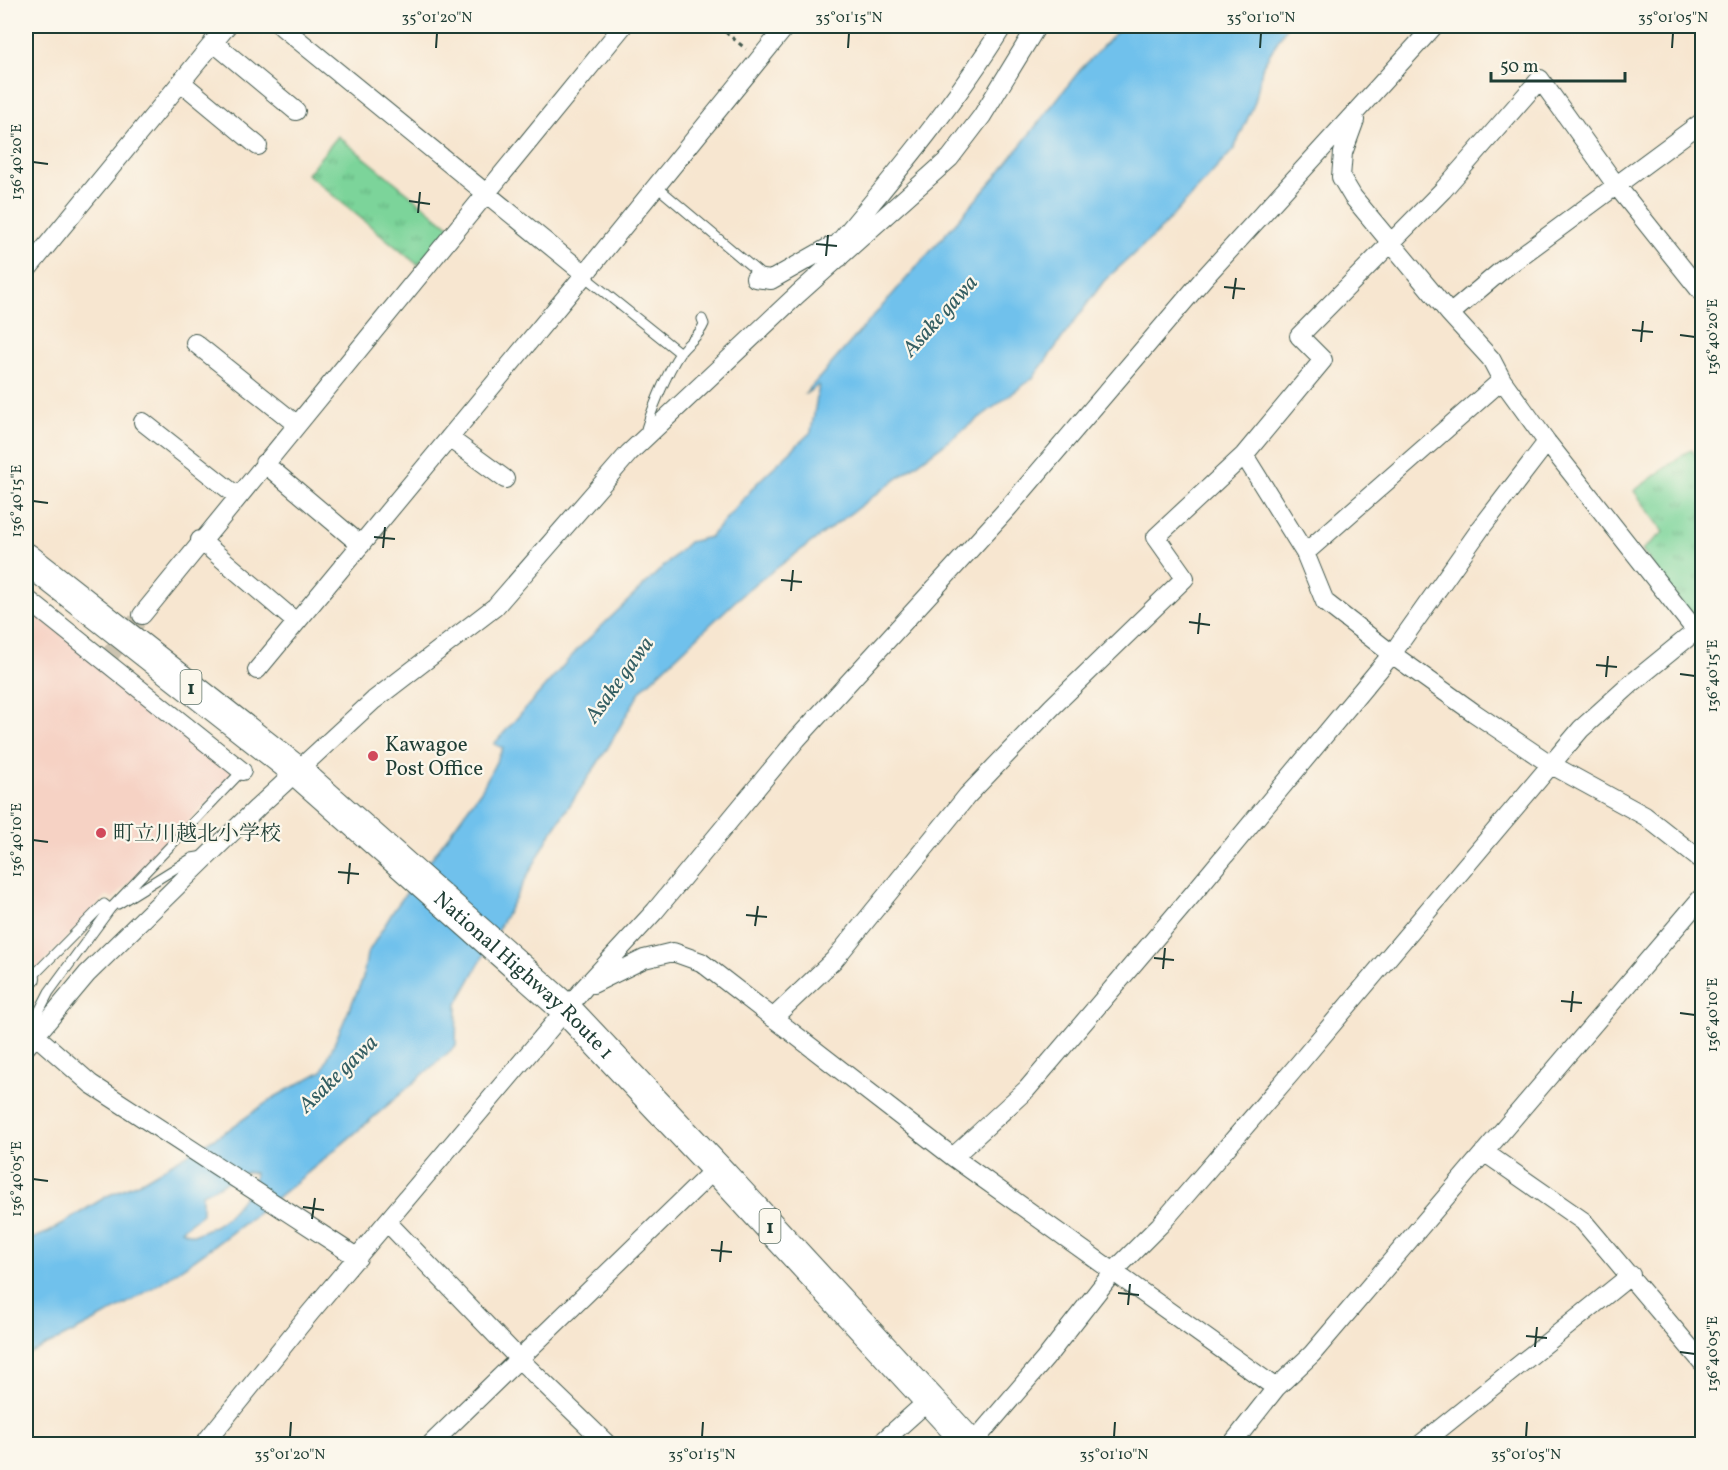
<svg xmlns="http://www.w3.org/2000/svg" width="1728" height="1470" font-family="Vollkorn,'Noto Serif JP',serif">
<defs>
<pattern id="grass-tufts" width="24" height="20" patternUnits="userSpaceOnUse" patternTransform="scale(1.5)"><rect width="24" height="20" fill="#7bd49a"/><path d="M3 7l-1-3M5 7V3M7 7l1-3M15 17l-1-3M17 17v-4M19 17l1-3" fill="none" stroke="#64ad7e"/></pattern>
</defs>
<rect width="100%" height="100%" fill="#fbf7ec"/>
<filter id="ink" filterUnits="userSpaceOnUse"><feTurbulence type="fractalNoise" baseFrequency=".0167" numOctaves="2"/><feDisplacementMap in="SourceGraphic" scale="12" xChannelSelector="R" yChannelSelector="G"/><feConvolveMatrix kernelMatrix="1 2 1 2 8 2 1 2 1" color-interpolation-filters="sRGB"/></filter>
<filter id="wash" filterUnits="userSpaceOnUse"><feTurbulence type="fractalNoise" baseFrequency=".008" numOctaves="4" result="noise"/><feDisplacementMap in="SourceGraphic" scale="24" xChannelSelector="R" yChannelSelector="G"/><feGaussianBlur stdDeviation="1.35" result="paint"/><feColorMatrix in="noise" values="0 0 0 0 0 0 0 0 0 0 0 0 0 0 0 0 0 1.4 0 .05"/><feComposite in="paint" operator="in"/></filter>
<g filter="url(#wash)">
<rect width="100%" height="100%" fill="#f7e6d0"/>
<path fill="#f6d2c4" d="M26,605L236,772L113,899L107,895L33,973L26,965Z"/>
<path fill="url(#grass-tufts)" stroke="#4d8867" stroke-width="1.5" d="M338,136L450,227L418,265L307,174Z
M1691,449L1702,464V619L1696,624L1642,550L1664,532L1634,491Z"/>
<path fill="#70c1ec" stroke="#487f90" stroke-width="1.5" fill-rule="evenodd" d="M1122,26H1287L1263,65L1255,102L1234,149L1157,233L1104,281L1033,378L747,590L641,690L607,749L550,835L457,1004L456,1046C363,1126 271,1209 169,1277C124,1308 75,1332 26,1355V1241L49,1232L107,1196L140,1182L228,1130L273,1098L322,1071L363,978L367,954L394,910L482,789L503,748L494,744L578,649L689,542L710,537L759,481L811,432L819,385L804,395L994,179L1080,70ZM246,1172L255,1173C254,1187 229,1218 216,1225C209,1229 201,1231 194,1235L181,1230L202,1214V1194Z"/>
</g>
<g filter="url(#ink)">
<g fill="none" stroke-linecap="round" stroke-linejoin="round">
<path stroke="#ccc4b1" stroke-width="18" stroke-dasharray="18 9" stroke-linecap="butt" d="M109,656L142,615"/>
<defs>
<path id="service" d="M656,186L758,272
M585,274L589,280L680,353
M644,436C650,413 667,372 680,353C688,342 699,337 704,324L702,319
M118,904L192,858L204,856
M110,909L242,771
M31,978L104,904L110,909L49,992L30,1029L35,1035"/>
<path id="minor" d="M281,26L585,274
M213,42L296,111
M181,82L258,146
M1355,120L1343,153L1341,177L1353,197L1450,314
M839,258L836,246C895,175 954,105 1003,26
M26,271L227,26
M755,278L771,280L831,246H836
M195,343L296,424
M143,422L237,496
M449,438L505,479
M1244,455L1305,553L1325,602L1392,654L1473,712L1550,764L1645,816L1702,861
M264,463L361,545
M200,540L296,622
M1305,553L1502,380
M26,598L242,771
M142,615L623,26
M1696,631L1547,442L1502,380L1491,359L1450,314L1502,270L1702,122
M257,670L585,274L786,26
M26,973L31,978
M593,984L644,959L673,952L701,962L953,1157L1276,1388
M773,1018L834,960L967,796L1052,707L1185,578L1156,537L1244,455L1323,360L1299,336L1443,190L1540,79L1616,185L1702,293
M35,1035L91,1084L358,1258
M26,1047L87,974L257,808L374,700L495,607L629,453L798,294L950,158L982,116L1037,26
M1484,1152L1583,1221L1702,1362
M953,1157L1027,1089L1192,895L1392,654L1481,528L1547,442
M388,1223L520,1360L607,1444
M204,1444L310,1313L584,988L655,911L797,739L1008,508L1204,278L1434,26
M431,1444L716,1168
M880,1444L929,1400
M972,1444L1045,1359L1113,1272L1160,1225L1291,1073L1581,729L1632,683L1702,626
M1232,1444L1276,1388L1312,1354L1702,897
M1421,1444L1631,1275"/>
<g id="trunk">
<path id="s1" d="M26,558L298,772L567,1010L716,1168L970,1444"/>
</g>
</defs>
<use href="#service" stroke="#3f564b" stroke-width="11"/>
<use href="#minor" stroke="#3f564b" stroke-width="20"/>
<use href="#trunk" stroke="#3f564b" stroke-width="32"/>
<path stroke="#3f564b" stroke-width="3" stroke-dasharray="4.5 4.5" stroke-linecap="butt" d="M718,26L746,49"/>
<use href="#service" stroke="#fff" stroke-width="9"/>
<use href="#minor" stroke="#fff" stroke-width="18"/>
<use href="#trunk" stroke="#fff" stroke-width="30"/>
</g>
</g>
<path fill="none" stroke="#1f3d34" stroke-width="2" d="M436,48L437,33M848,48L849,33M1260,48L1261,33M1672,48L1673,33M33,162L48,164M409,201L430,204M418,213L420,192M816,244L837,246M826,256L828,235M1224,287L1245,289M1233,299L1236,278M1632,330L1653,332M1680,335L1695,337M1641,342L1643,321M33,501L48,503M374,537L395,539M383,548L385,527M781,580L802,582M791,591L793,570M1189,622L1210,625M1198,634L1200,613M1596,665L1617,667M1680,674L1695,676M1606,677L1608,656M33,840L48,842M338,872L359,874M348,884L350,863M746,915L767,917M755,926L758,906M1154,958L1174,960M1163,969L1165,948M1561,1001L1582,1003M1571,1012L1573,991M1680,1013L1695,1015M33,1179L48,1181M303,1207L324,1210M312,1219L315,1198M711,1250L732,1252M720,1262L722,1241M1118,1293L1139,1295M1128,1305L1130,1284M1526,1336L1547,1338M1535,1347L1537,1327M1680,1352L1695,1354M290,1437L291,1422M702,1437L703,1422M1114,1437L1115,1422M1526,1437L1527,1422"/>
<g fill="#d1495b" stroke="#fbf7ec" stroke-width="2">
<circle cx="373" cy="756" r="6"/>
<circle cx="101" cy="833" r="6"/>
</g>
<g text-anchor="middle" stroke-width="4.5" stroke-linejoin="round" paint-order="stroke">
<g fill="#fbf7ec" stroke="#61756b" stroke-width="1.5">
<rect x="180.5" y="670" width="21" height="34" rx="4.5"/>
<rect x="759.5" y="1209" width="21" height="34" rx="4.5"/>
</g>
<g font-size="20" font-weight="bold" fill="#1f3d34">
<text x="191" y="694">1</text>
<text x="770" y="1233">1</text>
</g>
<g font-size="21" fill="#1f3d34" stroke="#fbf7ec" text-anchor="start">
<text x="385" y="751">Kawagoe<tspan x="385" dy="24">Post Office</tspan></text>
<text x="113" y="840">町立川越北小学校</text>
</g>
<g font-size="21" fill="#1f3d34" stroke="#fbf7ec">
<text dy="7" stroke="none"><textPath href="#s1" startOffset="650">National Highway Route 1</textPath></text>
</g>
<g font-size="22" font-style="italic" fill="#335e62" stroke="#fbf7ec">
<text transform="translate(939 315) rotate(-48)" y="8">Asake gawa</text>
<text transform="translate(618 679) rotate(-54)" y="8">Asake gawa</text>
<text transform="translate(337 1073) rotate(-44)" y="8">Asake gawa</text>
</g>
</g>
<rect width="1728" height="1470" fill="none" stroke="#fbf7ec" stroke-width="66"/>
<path d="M1491 72v9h134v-9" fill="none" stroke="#1f3d34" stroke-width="3"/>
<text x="1500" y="72" font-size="18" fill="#1f3d34" stroke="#fbf7ec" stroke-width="4.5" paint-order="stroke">50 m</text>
<rect x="33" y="33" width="1662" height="1404" fill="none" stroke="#1f3d34" stroke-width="2"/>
<g font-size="15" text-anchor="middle" fill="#1f3d34">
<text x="437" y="22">35°01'20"N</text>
<text x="849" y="22">35°01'15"N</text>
<text x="1261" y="22">35°01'10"N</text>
<text x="1673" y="22">35°01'05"N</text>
<text transform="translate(16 162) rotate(-90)" y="5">136°40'20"E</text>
<text transform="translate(1712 337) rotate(-90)" y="5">136°40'20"E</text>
<text transform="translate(16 501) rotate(-90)" y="5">136°40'15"E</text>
<text transform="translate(1712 676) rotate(-90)" y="5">136°40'15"E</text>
<text transform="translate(16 840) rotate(-90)" y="5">136°40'10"E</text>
<text transform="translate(1712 1015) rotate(-90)" y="5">136°40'10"E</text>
<text transform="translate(16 1179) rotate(-90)" y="5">136°40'05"E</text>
<text transform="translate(1712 1354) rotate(-90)" y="5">136°40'05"E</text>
<text x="290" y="1459">35°01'20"N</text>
<text x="702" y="1459">35°01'15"N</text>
<text x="1114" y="1459">35°01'10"N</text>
<text x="1526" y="1459">35°01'05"N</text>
</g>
</svg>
